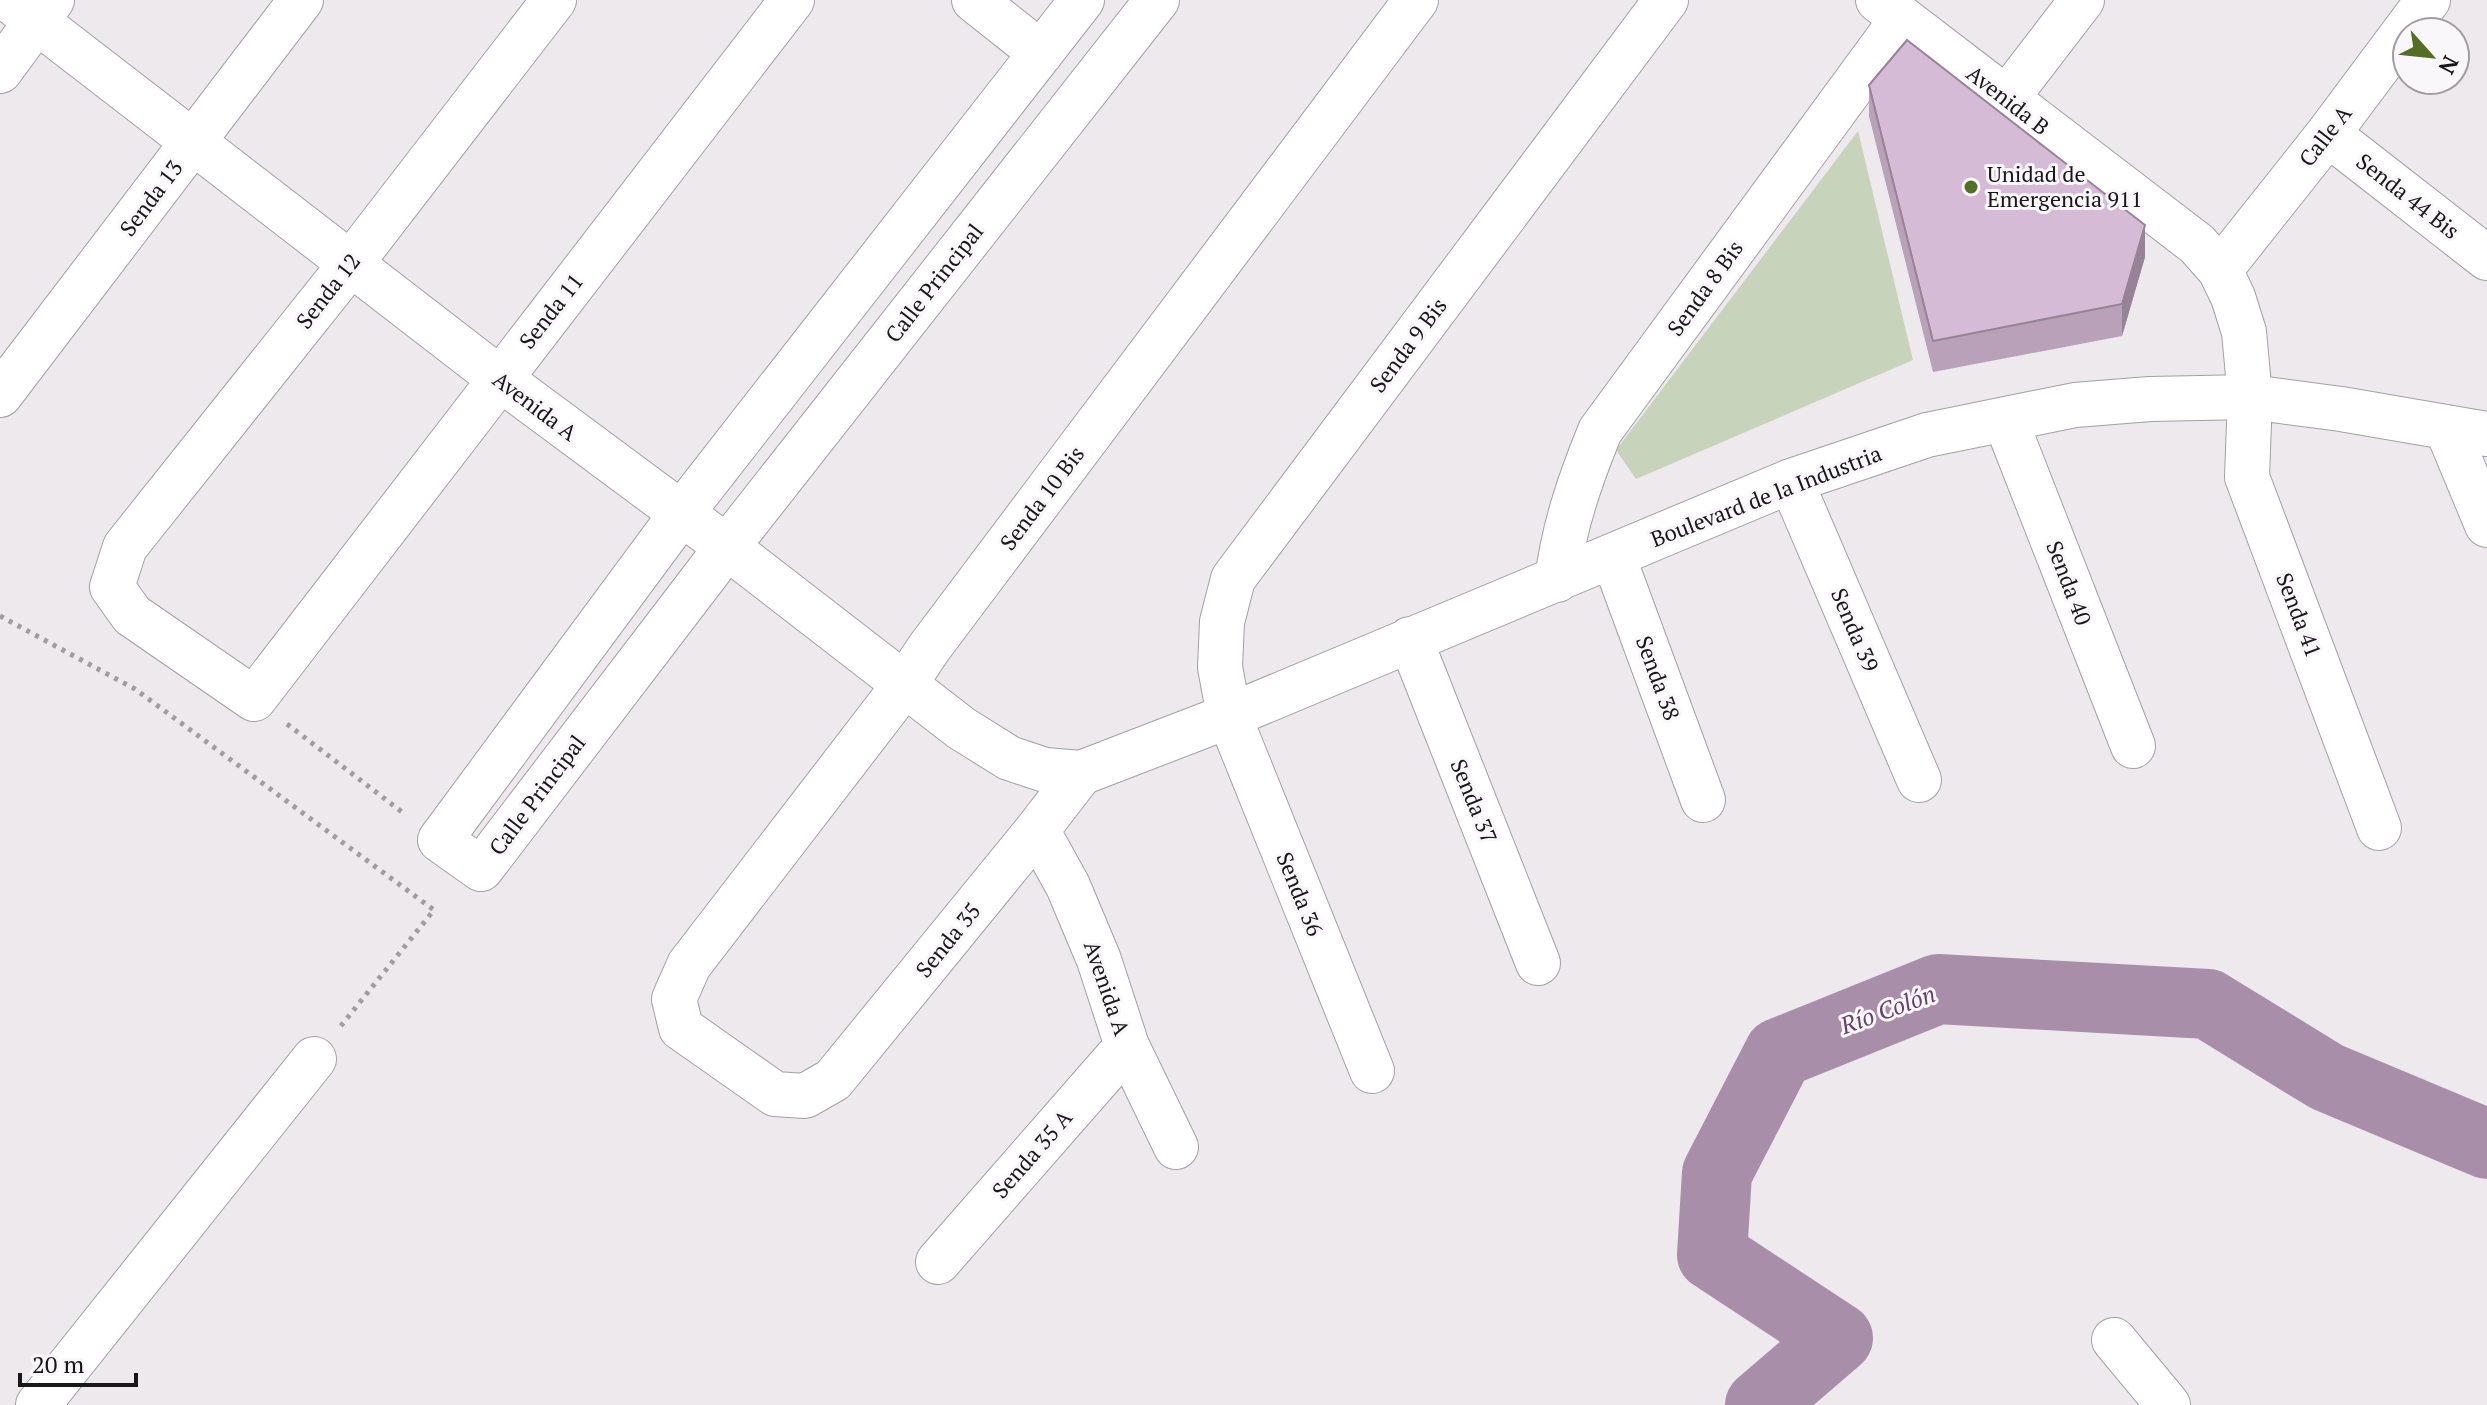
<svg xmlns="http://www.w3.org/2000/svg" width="2487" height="1405" font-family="'PT Serif',serif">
<rect width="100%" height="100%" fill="#ede9ed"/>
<path fill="#c8d3bc" d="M1858,131L1913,360L1636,479L1616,450Z"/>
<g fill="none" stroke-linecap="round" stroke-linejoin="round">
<path stroke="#a88ea8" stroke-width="70" d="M1760,1405L1838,1338L1712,1255L1717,1173L1779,1053L1938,989L2208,1004L2327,1077L2487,1144"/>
<defs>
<path id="minor" d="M9,0L499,378L727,547L961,728L1009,758L1045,770L1081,773L1229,716L1791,481L1927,435L2075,405L2150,399L2250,397L2341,409L2487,434
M554,0L352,262L125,547L112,587L132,615L254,699L792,0
M974,0L1041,53
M1082,0L681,514L440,840L481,869L727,547L1157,0
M1878,0L2197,244L2220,270L2233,297L2244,332L2250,397L2247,477L2379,828
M0,71L52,0
M2006,99L2082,0
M2328,134L2487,258
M2220,270L2328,134L2428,0
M0,395L301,0
M2005,419L2133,746
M2447,429L2487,525
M1791,481L1919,780
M1613,556L1703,800
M1557,580C1564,526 1580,480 1600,431L1902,19
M1410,639L1538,963
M1081,773L1037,830L833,1080L805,1096L775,1094L681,1028L674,999L689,965L905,684L929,648L1416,0
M1037,830L1068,886L1099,960L1127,1046L1176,1147
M1372,1071L1229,716L1220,667L1222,622L1233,579L1666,0
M938,1262L1127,1046
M2114,1340L2168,1405
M38,1405L314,1059"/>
</defs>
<use href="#minor" stroke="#a3a0a3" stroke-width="46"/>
<path stroke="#a09da0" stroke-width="5" stroke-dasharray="4 6" stroke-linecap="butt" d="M0,616L135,689L434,910L340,1027
M287,724L406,815"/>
<use href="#minor" stroke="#fff" stroke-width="44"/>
</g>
<path fill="#b8a1b9" d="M1869,85L2145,257L2122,336L1933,372L1869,116Z"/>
<path fill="#968396" d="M2145,225V257L2122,336V304Z"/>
<path fill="#d6bbd7" stroke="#968396" stroke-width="2" d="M1907,40L2145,225L2122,304L1933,341L1869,85Z"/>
<circle fill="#526f23" stroke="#faf7fa" stroke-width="3" cx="1971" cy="187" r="8"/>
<g text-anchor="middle" stroke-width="6" stroke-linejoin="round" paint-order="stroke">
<g font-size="22" fill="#191819" stroke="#faf7fa">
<text transform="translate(2008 100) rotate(38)" y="8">Avenida B</text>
<text transform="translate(2325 136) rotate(-52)" y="8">Calle A</text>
<text transform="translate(2408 196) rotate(38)" y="8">Senda 44 Bis</text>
<text transform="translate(151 198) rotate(-53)" y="8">Senda 13</text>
<text transform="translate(934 283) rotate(-52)" y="8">Calle Principal</text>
<text transform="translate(1705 288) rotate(-54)" y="8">Senda 8 Bis</text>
<text transform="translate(328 291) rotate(-52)" y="8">Senda 12</text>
<text transform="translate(551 311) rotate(-52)" y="8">Senda 11</text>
<text transform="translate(1408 345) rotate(-53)" y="8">Senda 9 Bis</text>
<text transform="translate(535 406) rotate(37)" y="8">Avenida A</text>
<text transform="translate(1766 496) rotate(-21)" y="8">Boulevard de la Industria</text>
<text transform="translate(1042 498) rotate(-53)" y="8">Senda 10 Bis</text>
<text transform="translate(2069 583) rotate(69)" y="8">Senda 40</text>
<text transform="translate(2299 615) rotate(69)" y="8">Senda 41</text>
<text transform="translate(1855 630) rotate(67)" y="8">Senda 39</text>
<text transform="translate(1658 678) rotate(70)" y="8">Senda 38</text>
<text transform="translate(537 795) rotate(-53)" y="8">Calle Principal</text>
<text transform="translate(1474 801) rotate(68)" y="8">Senda 37</text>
<text transform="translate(1300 894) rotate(68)" y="8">Senda 36</text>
<text transform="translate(948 940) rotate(-51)" y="8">Senda 35</text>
<text transform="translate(1107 988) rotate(71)" y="8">Avenida A</text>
<text transform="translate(1032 1154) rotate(-49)" y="8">Senda 35 A</text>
</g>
<g font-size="22" fill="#191819" stroke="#faf7fa" text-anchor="start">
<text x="1987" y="182">Unidad de<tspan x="1987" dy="25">Emergencia 911</tspan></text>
</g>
<g font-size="24" font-style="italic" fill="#684269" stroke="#faf7fa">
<text transform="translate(1888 1010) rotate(-20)" y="8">Río Colón</text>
</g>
</g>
<g transform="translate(2431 56) rotate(117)"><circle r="38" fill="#faf7fa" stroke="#a09ea0" stroke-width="2"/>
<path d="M0-6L14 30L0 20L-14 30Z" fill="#526f23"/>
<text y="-12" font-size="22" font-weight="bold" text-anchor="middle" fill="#191819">N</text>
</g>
<path d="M20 1373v12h116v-12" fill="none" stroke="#191819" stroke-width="4"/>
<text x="32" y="1373" font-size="24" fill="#191819" stroke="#faf7fa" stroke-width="6" paint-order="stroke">20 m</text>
</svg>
